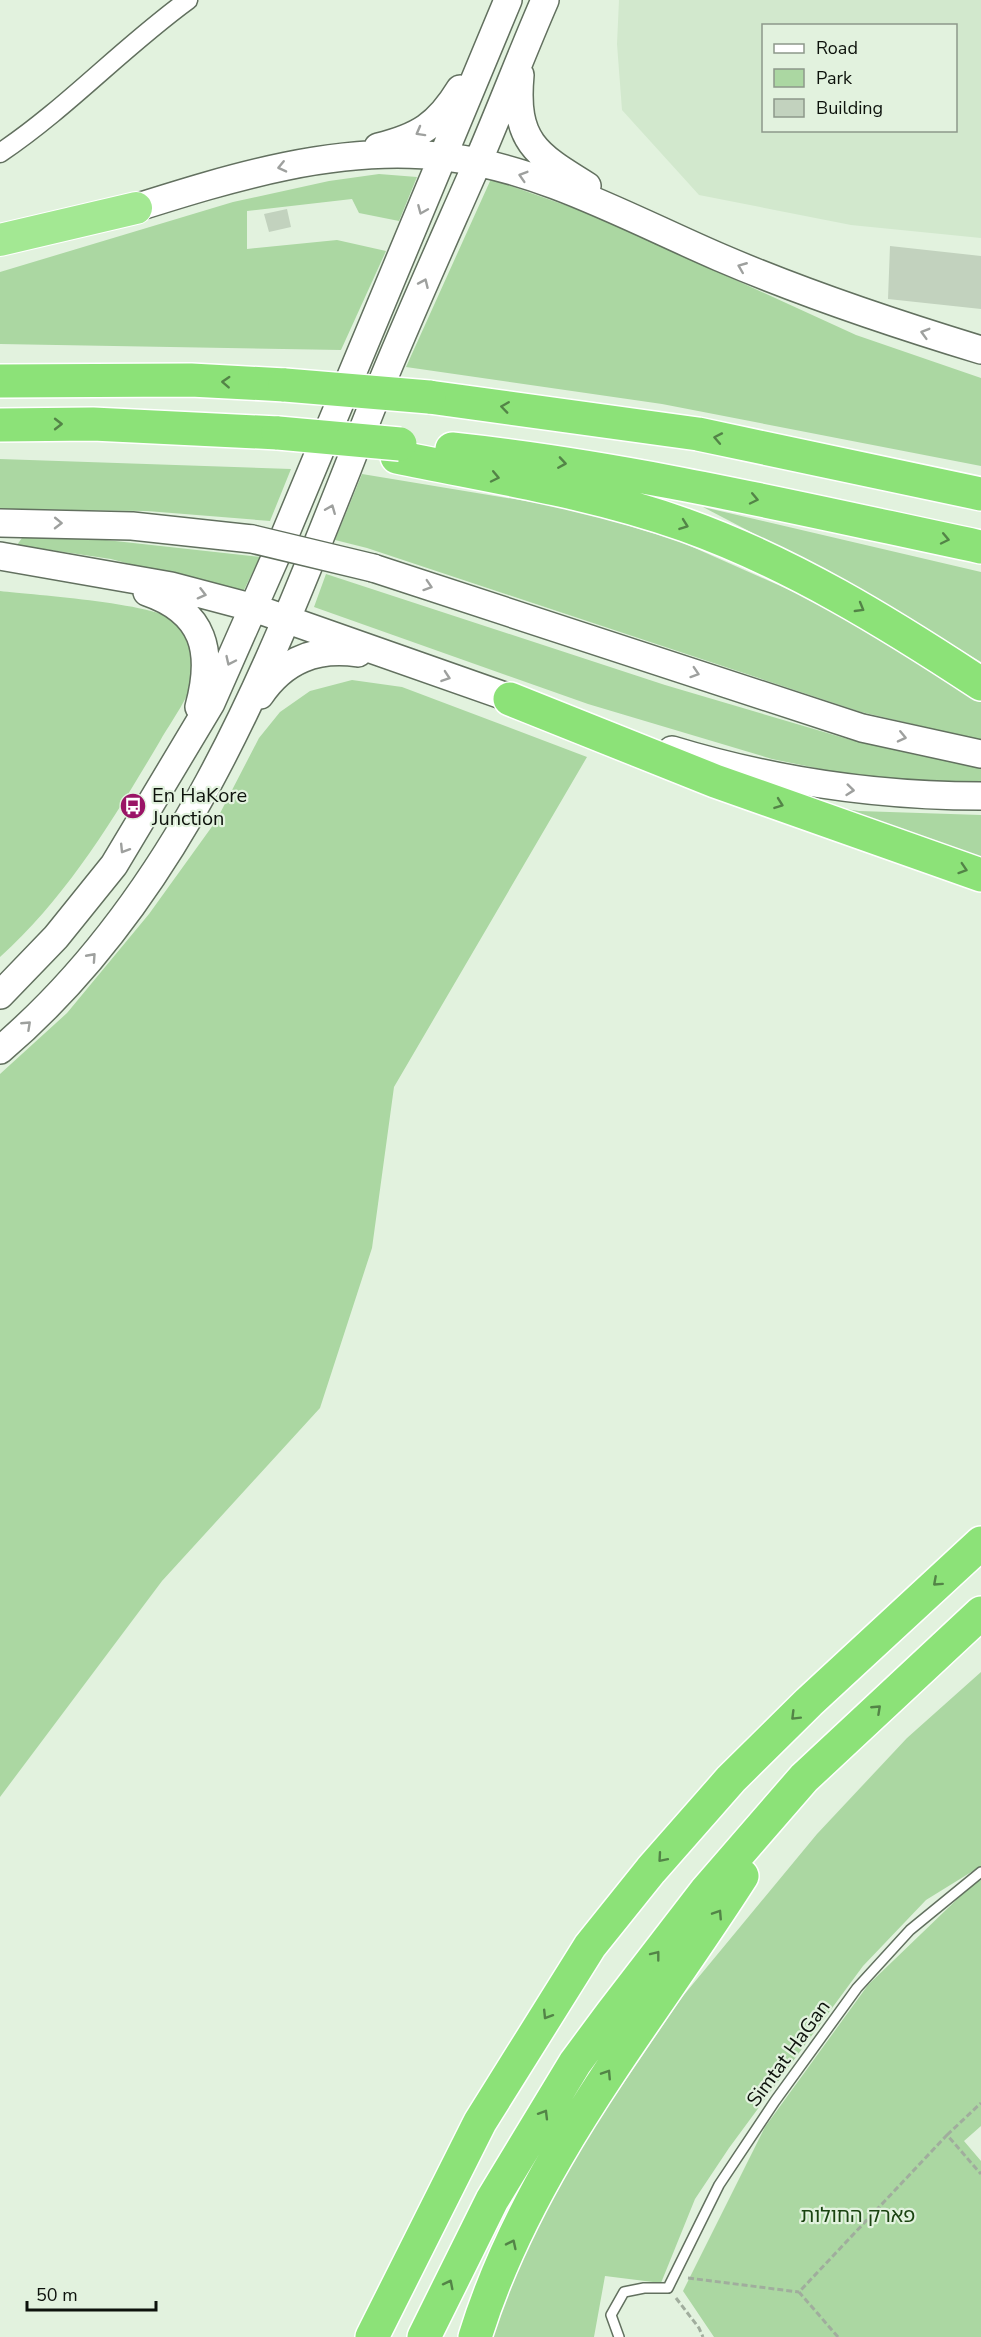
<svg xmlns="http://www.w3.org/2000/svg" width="981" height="2337" font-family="'Nunito Sans','Noto Sans Hebrew',sans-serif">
<rect width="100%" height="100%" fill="#e2f2de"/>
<path fill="#d2e8cd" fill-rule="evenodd" d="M619,0H981V238L851,225L699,195L622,110L617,44ZM764,26H956V130H764Z"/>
<path fill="#abd7a2" d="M379,174L417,177L399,221L359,213L352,199L247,211V249L337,240L386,251L341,350L0,344V272L233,202L329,181Z
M491,179L579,210L646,239L856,335L981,378V466L662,404L406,367Z
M0,459L291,469L270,521L147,511L0,509Z
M362,474L574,509L679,541L821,604L981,699V740L861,712L367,548L335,540Z
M703,507L981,572V662L865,592Z
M24,535L106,540L260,557L242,594L111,559L17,545Z
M326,574L665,685L851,740L921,756L981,764V786L870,779L772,759L588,704L314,607Z
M0,591C33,595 165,603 182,625C190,636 197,659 195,673C190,697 172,720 160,741C115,817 66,898 0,957Z
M352,680L402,687L587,757L394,1087L372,1248L320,1408L162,1581L0,1797V1074L67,1013L149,914L216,821L259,738L280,712L310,691Z
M801,802L859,811L981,815V861Z
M981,1672V1866L926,1900L863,1966L729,2148L695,2199L661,2283L605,2276L594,2337H489L503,2290L561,2175L683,1996L817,1834L907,1738Z
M981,1880V2126L964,2141L981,2161V2337H714L683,2291L765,2127L868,1985L975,1882Z"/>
<path fill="#c2d2be" d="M287,209L291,227L269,232L264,214Z
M890,246L981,256V309L888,299Z"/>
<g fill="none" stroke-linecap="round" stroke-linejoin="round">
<defs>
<path id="service" d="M619,2337L611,2315L624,2292L644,2288H668L719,2185L775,2101L857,1988L910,1930L981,1872"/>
<path id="minor" d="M0,153C67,108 122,48 188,0"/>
<path id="secondary" d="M520,75C514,141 535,154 587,186
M378,147C419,137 438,125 460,89
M116,214C221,181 334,143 446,157C540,168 633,220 719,257C805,294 892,323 981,350
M0,523L132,526L252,539
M0,556L171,586L254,608L530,705
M373,568L862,728L981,754
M147,592C205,612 214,652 199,707
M260,695C284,660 316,647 358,653
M672,750C774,781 875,796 981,796
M0,995L56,937L114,865L211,703L276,556L508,0
M0,1050C198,882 284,625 378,392C409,316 443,241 476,166C500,111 521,55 545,0"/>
<path id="trunk" d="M0,240L136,208"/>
<path id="motorway" d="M0,381L191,380L285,385
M429,397L698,434L981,494
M0,425L93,424L278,433
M452,449C631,468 806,510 981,547
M397,457C493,477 592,492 685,525C791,563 887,622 981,684
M510,699L715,781L981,875
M372,2337L480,2122L590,1946L651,1870L731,1779L809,1702L981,1543
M424,2337L492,2200L575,2063L612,2013L706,1891L804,1778L981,1613
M475,2337C528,2165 647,2025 742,1876"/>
</defs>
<use href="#service" stroke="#62705f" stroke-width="12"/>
<use href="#minor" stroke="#62705f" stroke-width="21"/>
<use href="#secondary" stroke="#62705f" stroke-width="30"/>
<use href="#trunk" stroke="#fff" stroke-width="34"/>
<use href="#motorway" stroke="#fff" stroke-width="36"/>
<path stroke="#a0ad9d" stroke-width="3" stroke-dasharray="6 3" stroke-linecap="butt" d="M947,2135L981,2103
M688,2278L799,2292
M676,2298L699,2328L703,2337
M838,2337L799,2292L947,2135L981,2174"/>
<use href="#service" stroke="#fff" stroke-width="9"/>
<use href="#minor" stroke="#fff" stroke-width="18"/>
<use href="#secondary" stroke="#fff" stroke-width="27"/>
<use href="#trunk" stroke="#a3e893" stroke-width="32"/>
<use href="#motorway" stroke="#8ce278" stroke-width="33"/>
<defs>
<path id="secondary-bridge" d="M252,539L373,568"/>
<path id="motorway-bridge" d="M285,385L429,397
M278,433L400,444"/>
</defs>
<use href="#secondary-bridge" stroke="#62705f" stroke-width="30" stroke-linecap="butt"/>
<use href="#motorway-bridge" stroke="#fff" stroke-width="36" stroke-linecap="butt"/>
<use href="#secondary-bridge" stroke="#fff" stroke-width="27"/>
<use href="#motorway-bridge" stroke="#8ce278" stroke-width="33"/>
</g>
<defs><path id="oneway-chevron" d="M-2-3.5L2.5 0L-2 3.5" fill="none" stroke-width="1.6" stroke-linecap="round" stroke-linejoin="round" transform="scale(1.5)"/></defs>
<g stroke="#9ea09e">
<use href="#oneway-chevron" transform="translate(420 132) rotate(151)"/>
<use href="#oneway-chevron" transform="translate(282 167) rotate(167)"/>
<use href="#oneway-chevron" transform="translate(523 176) rotate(-163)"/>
<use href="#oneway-chevron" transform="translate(422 210) rotate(113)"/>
<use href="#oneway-chevron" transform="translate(742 267) rotate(-158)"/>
<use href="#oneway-chevron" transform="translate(424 283) rotate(-66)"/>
<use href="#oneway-chevron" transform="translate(925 333) rotate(-164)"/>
<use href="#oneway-chevron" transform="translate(331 509) rotate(-68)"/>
<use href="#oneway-chevron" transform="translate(58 523) rotate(1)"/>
<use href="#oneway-chevron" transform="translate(428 586) rotate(18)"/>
<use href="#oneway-chevron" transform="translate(202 594) rotate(15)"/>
<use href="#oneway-chevron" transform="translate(230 661) rotate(115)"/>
<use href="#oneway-chevron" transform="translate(695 673) rotate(18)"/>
<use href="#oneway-chevron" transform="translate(446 677) rotate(19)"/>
<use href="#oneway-chevron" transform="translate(902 737) rotate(13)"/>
<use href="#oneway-chevron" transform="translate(850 790) rotate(6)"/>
<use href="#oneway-chevron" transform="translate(124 849) rotate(122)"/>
<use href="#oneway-chevron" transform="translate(92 957) rotate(-48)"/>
<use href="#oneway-chevron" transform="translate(27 1025) rotate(-43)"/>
</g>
<g stroke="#538447">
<use href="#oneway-chevron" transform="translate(226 382) rotate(-177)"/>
<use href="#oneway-chevron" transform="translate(505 407) rotate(-172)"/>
<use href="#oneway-chevron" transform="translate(58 424)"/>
<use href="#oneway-chevron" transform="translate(718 438) rotate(-169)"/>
<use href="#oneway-chevron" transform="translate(562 463) rotate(9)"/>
<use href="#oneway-chevron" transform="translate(495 477) rotate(12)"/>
<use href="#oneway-chevron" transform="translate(754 499) rotate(12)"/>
<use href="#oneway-chevron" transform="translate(684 525) rotate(20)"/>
<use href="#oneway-chevron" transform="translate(945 539) rotate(12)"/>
<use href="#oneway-chevron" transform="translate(860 608) rotate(30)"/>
<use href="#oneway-chevron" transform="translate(779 804) rotate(20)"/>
<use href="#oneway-chevron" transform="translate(963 869) rotate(18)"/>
<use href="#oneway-chevron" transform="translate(937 1582) rotate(138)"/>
<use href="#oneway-chevron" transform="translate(877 1709) rotate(-43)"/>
<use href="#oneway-chevron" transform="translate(795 1716) rotate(135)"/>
<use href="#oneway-chevron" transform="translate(662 1858) rotate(131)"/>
<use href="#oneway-chevron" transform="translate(718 1914) rotate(-57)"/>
<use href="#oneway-chevron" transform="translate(656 1955) rotate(-52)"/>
<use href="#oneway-chevron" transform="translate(547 2015) rotate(122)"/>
<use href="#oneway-chevron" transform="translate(607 2074) rotate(-57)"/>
<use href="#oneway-chevron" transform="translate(544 2114) rotate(-59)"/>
<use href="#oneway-chevron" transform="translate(512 2244) rotate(-64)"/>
<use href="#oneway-chevron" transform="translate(449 2284) rotate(-63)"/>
</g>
<defs>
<symbol id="bus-disc" viewBox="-11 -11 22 22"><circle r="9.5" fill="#9a1466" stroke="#e2f2de"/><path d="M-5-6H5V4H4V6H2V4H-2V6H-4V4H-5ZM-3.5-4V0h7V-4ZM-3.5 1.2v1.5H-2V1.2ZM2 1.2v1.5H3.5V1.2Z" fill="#fff"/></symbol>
</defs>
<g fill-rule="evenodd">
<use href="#bus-disc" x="118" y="791" width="30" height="30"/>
</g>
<g text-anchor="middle" stroke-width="4.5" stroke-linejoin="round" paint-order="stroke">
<g font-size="20" fill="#0d120c" stroke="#e2f2de" text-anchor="start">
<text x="152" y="802">En HaKore<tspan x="152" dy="23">Junction</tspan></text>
</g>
<g font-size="20" fill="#0d120c" stroke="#e2f2de">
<text transform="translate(788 2053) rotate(-54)" y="7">Simtat HaGan</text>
</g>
<g font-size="20" fill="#1a4310" stroke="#e2f2de">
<text x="858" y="2222">פארק החולות</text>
</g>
</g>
<rect x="762" y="24" width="195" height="108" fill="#e2f2de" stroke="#8d988a" stroke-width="1.5"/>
<rect x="774" y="44" width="30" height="9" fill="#ffffff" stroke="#8d988a" stroke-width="1.5"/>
<text x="816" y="54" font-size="18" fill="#0d120c">Road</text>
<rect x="774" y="69" width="30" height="18" fill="#abd7a2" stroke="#8d988a" stroke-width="1.5"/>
<text x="816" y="84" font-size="18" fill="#0d120c">Park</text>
<rect x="774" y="99" width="30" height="18" fill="#c2d2be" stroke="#8d988a" stroke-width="1.5"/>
<text x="816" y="114" font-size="18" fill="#0d120c">Building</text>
<path d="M27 2301v9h129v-9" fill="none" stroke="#0d120c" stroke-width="3"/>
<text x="36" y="2301" font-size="18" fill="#0d120c" stroke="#e2f2de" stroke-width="4.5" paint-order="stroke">50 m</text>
</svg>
